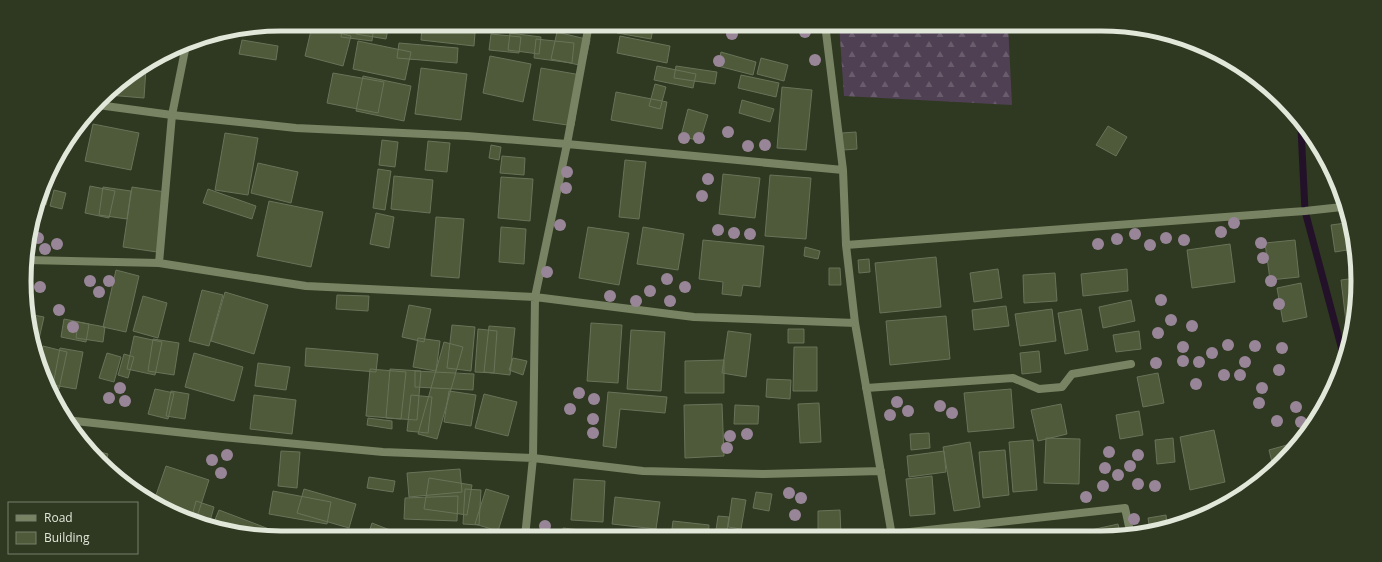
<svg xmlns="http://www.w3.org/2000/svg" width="1382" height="562" font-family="'Open Sans',sans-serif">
<defs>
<pattern id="forest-firs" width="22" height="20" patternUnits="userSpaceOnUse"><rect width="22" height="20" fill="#504054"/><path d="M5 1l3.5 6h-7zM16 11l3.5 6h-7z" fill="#695c6c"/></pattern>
</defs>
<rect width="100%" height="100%" fill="#2f3820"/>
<path fill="url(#forest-firs)" d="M839,24H1008L1012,105L844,96Z"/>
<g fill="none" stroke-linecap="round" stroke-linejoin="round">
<path stroke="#231129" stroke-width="7" d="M1301,128L1305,211L1345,361"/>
</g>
<path fill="#4e5a39" stroke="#697359" d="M343,24H374L372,41L341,37Z
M358,24H389L386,39L356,34Z
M563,24H595L593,30Z
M619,24H654L651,39L617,33Z
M276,25L275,32L247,30Z
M312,26L351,36L343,66L305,56Z
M422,27L475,33L474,46L421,40Z
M557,32L590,40L584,66L551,59Z
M510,33L541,37L539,54L508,50Z
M491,34L521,37L519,53L489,50Z
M620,36L670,46L667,63L617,53Z
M536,39L574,43L572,63L534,58Z
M242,40L278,46L276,60L239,54Z
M358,41L411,52L405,80L353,69Z
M399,43L458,48L457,63L397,58Z
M721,52L756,62L753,75L718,66Z
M490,56L531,64L523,102L483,93Z
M761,58L788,65L784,81L757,74Z
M657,66L696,74L693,88L654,80Z
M676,66L717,72L715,84L674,78Z
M146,68L144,98L108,95L109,91L112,88Z
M421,68L467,74L461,120L415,114Z
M541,68L581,75L574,126L533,120Z
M333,73L384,82L378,113L327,103Z
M741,75L779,83L776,97L738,88Z
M363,76L411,86L404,121L356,111Z
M655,84L666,87L660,109L649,106Z
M782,87L812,90L806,150L777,148Z
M616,92L667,102L662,129L611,120Z
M742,100L774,109L770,122L739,113Z
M688,109L708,115L700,141L681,136Z
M93,124L139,133L131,170L85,161Z
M1108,126L1127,137L1116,156L1096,145Z
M856,132L857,149L843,150L842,133Z
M225,133L258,138L248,195L215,190Z
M382,140L398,142L395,167L379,165Z
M428,141L450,143L447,172L425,170Z
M491,145L501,147L499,160L489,158Z
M502,156L525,158L524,175L500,173Z
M625,160L646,162L639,219L619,217Z
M258,163L298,172L291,203L251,193Z
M378,169L391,171L385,210L373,208Z
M723,174L760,178L755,218L719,214Z
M770,175L811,178L806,239L765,236Z
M394,176L433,180L430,213L391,209Z
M501,177L533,179L530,221L498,218Z
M49,180L52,181L46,205L41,204Z
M90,186L115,191L109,218L85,213Z
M103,187L131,191L127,219L99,215Z
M132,187L166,192L157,252L123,247Z
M208,189L256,206L252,219L203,203Z
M54,190L66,193L62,209L50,206Z
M269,201L323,212L311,267L257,256Z
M376,213L394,217L389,248L370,244Z
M436,217L464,219L459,278L431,276Z
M1346,223L1353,249L1335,252L1331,225Z
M1347,226L1354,252H1351Z
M501,227L526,229L524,264L499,262Z
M588,227L629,233L619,285L579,278Z
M643,227L684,234L678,270L637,264Z
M703,240L764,246L760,287L743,285L741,296L722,294L723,282L699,279Z
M1295,240L1299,277L1270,280L1265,243Z
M1230,244L1235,282L1192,288L1187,250Z
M805,247L820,251L818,259L804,256Z
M936,257L941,307L880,313L875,263Z
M869,259L870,272L859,273L858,260Z
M829,268H840L841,285H829Z
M998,269L1002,298L974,302L970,273Z
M1127,269L1128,291L1083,296L1081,274Z
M116,270L139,276L126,332L103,327Z
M1055,273L1057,301L1024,303L1023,275Z
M1356,278L1349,330H1347L1341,280Z
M1301,283L1307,317L1283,322L1277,288Z
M202,290L223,295L209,346L189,341Z
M225,292L268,305L254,354L211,341Z
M337,295L369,296L368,311L336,309Z
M143,296L167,303L158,338L133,331Z
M1131,300L1135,321L1103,328L1099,307Z
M409,305L431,309L424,342L402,337Z
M1006,306L1009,326L974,330L972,310Z
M1052,309L1056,341L1020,346L1015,314Z
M1081,309L1088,350L1065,354L1058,313Z
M28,314L44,317L39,339L31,337L29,331Z
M946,316L950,359L890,365L886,321Z
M64,319L89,324L86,342L61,337Z
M78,322L105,327L103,342L76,338Z
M591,323L622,325L618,383L587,381Z
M452,325L475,327L471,371L447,368Z
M489,326L515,328L510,375L484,372Z
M478,329L497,331L494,373L475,372Z
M788,329H804V343H788Z
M631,330L665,332L661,391L627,389Z
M728,331L751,334L746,377L722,373Z
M1139,331L1141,349L1116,352L1113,335Z
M134,336L162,342L155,375L127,369Z
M418,338L440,341L436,371L413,367Z
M153,339L179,343L174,375L148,371Z
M444,342L463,347L437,439L418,434Z
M43,346L67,352L59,389L52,387L40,358Z
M794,347H817V391H793Z
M60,348L83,352L76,389L53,385Z
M306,348L378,354L376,372L305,366Z
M1039,351L1041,372L1022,374L1020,353Z
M107,353L121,357L114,382L99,378Z
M194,353L243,367L234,401L185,387Z
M124,354L134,357L128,378L118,375Z
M513,358L527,361L523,375L509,370Z
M724,360V393H685V361Z
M258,363L290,367L286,390L255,386Z
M370,369L406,372L401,419L366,416Z
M390,369L421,371L417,420L386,418Z
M415,371L474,374L473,390L415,387Z
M1158,373L1164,403L1143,407L1137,377Z
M767,379L791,380L790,399L766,397Z
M155,389L174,393L168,419L148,414Z
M1011,389L1014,428L968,432L964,393Z
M171,391L189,394L185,419L166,416Z
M449,391L476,395L471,426L444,422Z
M608,392L667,397L665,413L620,409L616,448L603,446Z
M484,394L517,402L508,436L475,428Z
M254,395L296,400L292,434L250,429Z
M411,395L432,397L428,433L407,431Z
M819,403L821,442L800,443L798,404Z
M722,404L724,456L685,458L684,405Z
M1061,404L1067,434L1038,441L1031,410Z
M735,405L759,406L758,424H734Z
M1139,411L1143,435L1120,439L1116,415Z
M368,418L392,421V429L367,425Z
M1214,430L1225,482L1190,490L1180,437Z
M929,433L930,448L911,450L910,434Z
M1046,438L1080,439L1079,484L1044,483Z
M1173,438L1175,462L1157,464L1155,440Z
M1033,440L1037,490L1013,492L1009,442Z
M970,442L980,507L954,511L943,447Z
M1294,443L1295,446L1274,470L1269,450Z
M92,450L108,454L105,464Z
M1005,450L1009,495L983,498L979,452Z
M281,451L300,452L297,488L278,486Z
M944,451L946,472L909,477L907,456Z
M166,466L209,480L197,517L168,508L154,501Z
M460,469L462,492L409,497L407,473Z
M932,476L935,514L910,516L906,479Z
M369,477L395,481L393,492L367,488Z
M429,478L472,485L467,515L424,509Z
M574,479L605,481L603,522L571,520Z
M304,489L356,504L349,528L297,513Z
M465,489L481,490L479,525L463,524Z
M486,489L509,496L498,531L475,524Z
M273,491L331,502L327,524L269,514Z
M756,492L772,494L769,511L753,508Z
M458,496L457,521L404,519L405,498Z
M615,497L660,502L656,529L612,524Z
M732,498L746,500L741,529L728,527Z
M196,501L214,507L210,521L192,516Z
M219,510L285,535L284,538L212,527Z
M840,510L841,537H818V511Z
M1166,515L1167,526L1150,531L1148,518Z
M718,516L729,517L726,537H715Z
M193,518L210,526L199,524L192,521Z
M673,521L709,525L708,537H671Z
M372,523L403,535L402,538H367Z
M1118,524L1121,536H1064Z
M563,528L599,532V537H562Z
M743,532L758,533V537H743Z"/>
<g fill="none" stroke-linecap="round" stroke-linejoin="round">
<path stroke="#778362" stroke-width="8" d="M825,24L843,170L846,245L855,323L892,536
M98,105L172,115L296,128L467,136L567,144L843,170
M846,245L1305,211L1342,207
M27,260L159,263L306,286L535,297L694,317L855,323
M159,263L172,115L186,45
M866,388L1013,378L1039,389L1062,387L1072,374L1131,364
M66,420L222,437L383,452L533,458L643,471L763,474L881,471
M892,534L1125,508L1131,536
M525,537L533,458L535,297L567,144L589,24"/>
</g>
<g fill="#988698">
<circle cx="805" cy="32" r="6"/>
<circle cx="732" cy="34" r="6"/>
<circle cx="815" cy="60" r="6"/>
<circle cx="719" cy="61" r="6"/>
<circle cx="728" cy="132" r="6"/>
<circle cx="684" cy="138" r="6"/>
<circle cx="699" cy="138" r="6"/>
<circle cx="765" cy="145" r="6"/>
<circle cx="748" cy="146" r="6"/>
<circle cx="567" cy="172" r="6"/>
<circle cx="708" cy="179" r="6"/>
<circle cx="566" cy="188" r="6"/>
<circle cx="702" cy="196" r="6"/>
<circle cx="1234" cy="223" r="6"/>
<circle cx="560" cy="225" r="6"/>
<circle cx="718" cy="230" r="6"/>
<circle cx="1221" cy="232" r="6"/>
<circle cx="734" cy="233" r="6"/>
<circle cx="750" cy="234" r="6"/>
<circle cx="1135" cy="234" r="6"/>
<circle cx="38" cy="238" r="6"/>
<circle cx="1166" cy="238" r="6"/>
<circle cx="1117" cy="239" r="6"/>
<circle cx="1184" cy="240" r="6"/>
<circle cx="1261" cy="243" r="6"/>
<circle cx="57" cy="244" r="6"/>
<circle cx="1098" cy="244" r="6"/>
<circle cx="1150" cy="245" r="6"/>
<circle cx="45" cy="249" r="6"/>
<circle cx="1263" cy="258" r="6"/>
<circle cx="547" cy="272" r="6"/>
<circle cx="667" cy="279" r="6"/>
<circle cx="90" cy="281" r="6"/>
<circle cx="109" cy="281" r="6"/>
<circle cx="1271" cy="281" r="6"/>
<circle cx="40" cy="287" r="6"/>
<circle cx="685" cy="287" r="6"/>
<circle cx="650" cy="291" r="6"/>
<circle cx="99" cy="292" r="6"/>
<circle cx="610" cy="296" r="6"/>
<circle cx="1161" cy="300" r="6"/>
<circle cx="636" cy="301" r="6"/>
<circle cx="670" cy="301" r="6"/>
<circle cx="1279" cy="304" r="6"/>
<circle cx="59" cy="310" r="6"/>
<circle cx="1171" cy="320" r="6"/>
<circle cx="1192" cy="326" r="6"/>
<circle cx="73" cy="327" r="6"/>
<circle cx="1158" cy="333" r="6"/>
<circle cx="1228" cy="345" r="6"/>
<circle cx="1255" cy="346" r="6"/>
<circle cx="1183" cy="347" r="6"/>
<circle cx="1282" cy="348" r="6"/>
<circle cx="1212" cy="353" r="6"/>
<circle cx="1183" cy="361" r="6"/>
<circle cx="1199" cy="362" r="6"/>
<circle cx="1245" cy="362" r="6"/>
<circle cx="1156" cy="363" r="6"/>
<circle cx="1279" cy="370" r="6"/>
<circle cx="1224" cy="375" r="6"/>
<circle cx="1240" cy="375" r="6"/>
<circle cx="1196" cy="384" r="6"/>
<circle cx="120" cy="388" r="6"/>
<circle cx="1262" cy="388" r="6"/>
<circle cx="579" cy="393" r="6"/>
<circle cx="109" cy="398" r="6"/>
<circle cx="594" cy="399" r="6"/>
<circle cx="125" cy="401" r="6"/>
<circle cx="897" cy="402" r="6"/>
<circle cx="1259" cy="403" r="6"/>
<circle cx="940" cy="406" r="6"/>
<circle cx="1296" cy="407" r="6"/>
<circle cx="570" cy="409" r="6"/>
<circle cx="908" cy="411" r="6"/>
<circle cx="952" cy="413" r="6"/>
<circle cx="890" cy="415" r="6"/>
<circle cx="593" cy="419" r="6"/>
<circle cx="1277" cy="421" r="6"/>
<circle cx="1301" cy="422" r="6"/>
<circle cx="593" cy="433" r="6"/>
<circle cx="747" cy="434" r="6"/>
<circle cx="730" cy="436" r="6"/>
<circle cx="727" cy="448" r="6"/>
<circle cx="1109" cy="452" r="6"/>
<circle cx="227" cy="455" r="6"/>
<circle cx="1138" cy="455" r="6"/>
<circle cx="212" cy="460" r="6"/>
<circle cx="1130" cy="466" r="6"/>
<circle cx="1105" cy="468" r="6"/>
<circle cx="221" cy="473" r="6"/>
<circle cx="1118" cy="475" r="6"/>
<circle cx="1138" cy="484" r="6"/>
<circle cx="1103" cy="486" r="6"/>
<circle cx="1155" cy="486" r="6"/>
<circle cx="789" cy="493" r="6"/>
<circle cx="1086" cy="497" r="6"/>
<circle cx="801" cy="498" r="6"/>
<circle cx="795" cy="515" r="6"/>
<circle cx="1134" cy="519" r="6"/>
<circle cx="545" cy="526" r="6"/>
</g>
<path d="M0 0H1382V562H0ZM281 31H1101A250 250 0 0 1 1351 281V281A250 250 0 0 1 1101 531H281A250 250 0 0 1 31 281V281A250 250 0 0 1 281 31Z" fill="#2f3820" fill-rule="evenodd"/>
<path fill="none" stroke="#e1e7d9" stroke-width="5" d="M281 31H1101A250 250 0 0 1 1351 281V281A250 250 0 0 1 1101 531H281A250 250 0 0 1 31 281V281A250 250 0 0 1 281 31Z"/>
<rect x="8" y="502" width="130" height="52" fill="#2f3820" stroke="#767e6a"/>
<rect x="16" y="515" width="20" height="6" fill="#778362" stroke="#767e6a"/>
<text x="44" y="522" font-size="12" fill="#e1e7d9">Road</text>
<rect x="16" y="532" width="20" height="12" fill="#4e5a39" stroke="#767e6a"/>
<text x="44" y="542" font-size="12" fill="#e1e7d9">Building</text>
</svg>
